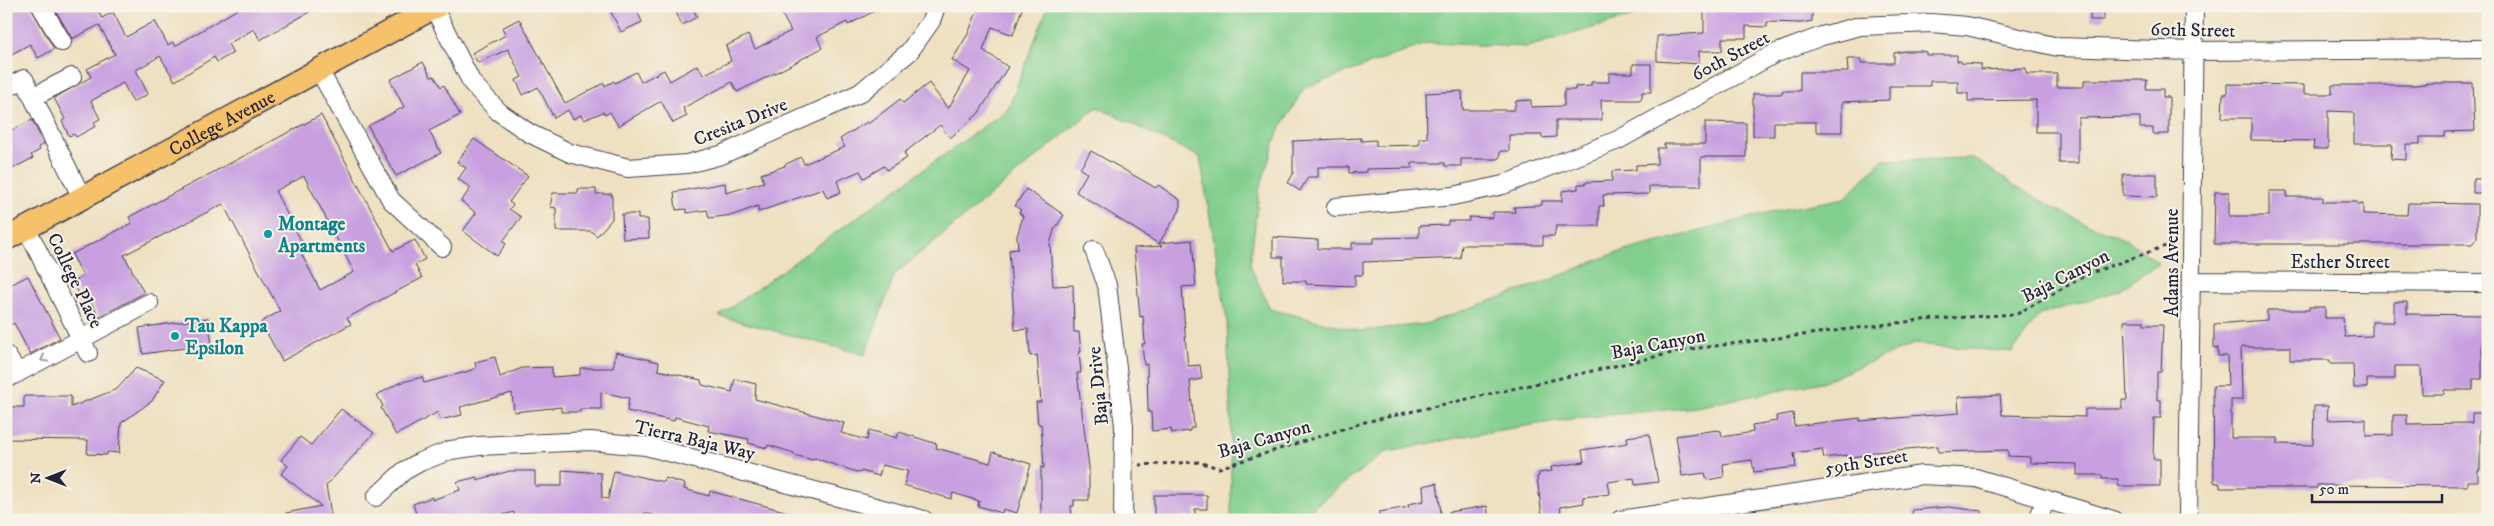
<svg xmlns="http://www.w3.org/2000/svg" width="2494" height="526" font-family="'IM FELL DW Pica',serif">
<rect width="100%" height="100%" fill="#f7f3e8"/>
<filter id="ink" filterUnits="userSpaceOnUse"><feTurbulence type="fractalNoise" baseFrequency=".02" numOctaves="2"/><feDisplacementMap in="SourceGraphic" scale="10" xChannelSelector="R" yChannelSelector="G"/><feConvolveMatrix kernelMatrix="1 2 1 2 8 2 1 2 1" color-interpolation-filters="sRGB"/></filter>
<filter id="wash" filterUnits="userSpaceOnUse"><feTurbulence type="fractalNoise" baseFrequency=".0096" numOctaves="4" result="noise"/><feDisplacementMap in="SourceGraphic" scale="20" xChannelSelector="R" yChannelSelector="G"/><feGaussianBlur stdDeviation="1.12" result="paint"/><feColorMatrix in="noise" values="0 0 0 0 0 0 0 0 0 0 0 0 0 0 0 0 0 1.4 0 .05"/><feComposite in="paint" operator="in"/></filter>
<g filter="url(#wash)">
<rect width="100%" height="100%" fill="#eee0c0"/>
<path fill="#82cf8d" stroke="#527864" d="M1048,6H1651L1634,16L1527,47L1429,43L1304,88L1278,132L1259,191L1250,265L1270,309L1359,331L1425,324L1547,281L1610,255L1770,212L1845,198L1882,160L1973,158L2027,193L2079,221L2127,240L2159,263L2118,291L2039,315L2012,352L1914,344L1822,382L1696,407L1577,418L1475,434L1384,453L1316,505L1302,520H1231V428L1227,320L1200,157L1097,107L895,274L865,355L719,316L1008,109Z"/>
<g id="blocks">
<path fill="#c8a0e0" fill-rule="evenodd" d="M16,6H30L54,49L38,58L30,44L12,54L6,43V12Z
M53,6H95L102,18L113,12L126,37L155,21L168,45L173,42L175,46L243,6H320L260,40L254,29L228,44L233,53L217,62L214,57L175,81L160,56L136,70L148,94L133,102L123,83L91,101L100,119L94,122L96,126L76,137L74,134L69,136L62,121L65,119L54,98L91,77L87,69L115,54L99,25L72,39Z
M608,6H635L642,22L621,32Z
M673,6H692L697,17L682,25Z
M789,6H884L848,25L847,22L817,37L822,48L787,67L737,92L732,82L683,108L687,116L673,123L661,101L618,126L610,112L605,115L603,112L584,120L581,115L573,119L568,110L554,118L538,87L523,95L516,80L522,77L508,49L478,63L472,53L506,35L502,28L519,19L565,103L604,83L605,86L614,81L615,83L636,72L641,82L664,70L670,81L698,65L703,75L731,61L726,46L748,35L755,49L791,31L780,11Z
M979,6H1023L1013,35L992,27L983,50L1008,67L978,114L950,138L940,125L904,153L907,158L887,170L884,166L864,178L860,171L837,181L841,192L827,198L823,189L758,212V206L733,215L709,218L707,210L687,213L686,209L676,210L674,192L725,183L726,193L764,182L761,174L785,166L784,165L801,157L804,164L845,147L840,139L867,122L868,124L900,99L903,103L929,83L948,109L970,71L952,60L968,34Z
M1756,6H1812V21L1801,23L1767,22V27L1746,26V38H1722V51H1699V64L1657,61V36L1704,33V10Z
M2090,6H2104V20H2090Z
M1905,51H1921L1926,52V55H1957V61H1961V63L1981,64V70L2026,68V74H2057V87H2084V80H2147L2146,89H2163V97H2169V134H2153V128H2140V117L2078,118V163H2059V132H2036V100L1968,101V93H1958V81H1930V86H1889V100L1842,102V132H1816V122H1774V136H1753V94H1782V91H1800V72H1848L1847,59H1861V63H1894V53Z
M423,62L431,77L434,76L441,87L444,85L460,115L429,131L441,153L396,176L368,126L404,107L390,80Z
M1633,64H1651V92H1642V98L1639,100H1601L1602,120H1556V137L1542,138V135H1509V151H1500V157L1497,159H1461V166H1445V163H1412V168L1366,169V172L1349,173V167H1318V177H1308L1300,191L1288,183L1293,174V141L1361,138V141L1376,140V146L1419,145V138H1427L1426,93L1462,91L1463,110H1514L1516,101L1531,100V107L1564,106V90H1575V87L1591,86V82H1609V73H1633Z
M2431,83H2473L2475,131L2445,132V137H2420V144H2406V160L2391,159L2392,144H2354V112L2328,111V149H2313L2314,141L2251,140V118H2222L2223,94H2227V84L2304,85V94H2332V85H2415Z
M321,115L393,251L415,240L425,259L415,265L422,278L347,318L351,324L282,361L261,322L280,311L223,204L124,255L144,293L99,317L91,302L85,305L73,282L83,276L72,254L132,223L129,217ZM304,176L354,272L320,290L301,253L306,250L275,191Z
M32,120L44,144L38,147L40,150L31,155L33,158L6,172V133Z
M1705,122L1746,123V157H1701V186H1649V194L1603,195L1604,206H1599V226H1556L1554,236H1543V245H1462L1460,258L1363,262V275H1355V286L1306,284V281H1283V257H1273V237L1318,240V249H1352V243H1374V238L1419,237V226L1448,225V221H1469V217L1493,218V212H1515L1514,207L1534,206V205H1542V201H1562V191L1578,189V184H1586V182L1612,181V171L1636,170V165L1657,164V148H1665L1664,144H1705Z
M474,139L528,176L509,202L513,205L509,209L521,217L503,241L506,244L497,256L463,231L476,213L461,201L471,188L458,179L466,168L457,162Z
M1091,151L1156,188L1158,185L1180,200V210L1159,243L1192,240L1196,286L1182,287L1186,347L1188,366L1200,365L1202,379L1190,381L1194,428H1190V431L1172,433L1171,429L1152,431L1151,412H1148L1147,364L1144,365L1142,344H1145L1143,316L1140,317L1134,248L1162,246L1076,192L1087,173L1080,169Z
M2123,174H2157V197L2123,196Z
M2473,179H2487V193H2473Z
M578,189H596V194H612V219L597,236L591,231H556V208L550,207L553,193H578Z
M1026,189L1064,215L1054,230L1050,244L1053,286L1073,285L1074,332H1079L1081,352H1079L1081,373H1077L1089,467V500H1074V506H1071L1072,518H1041V467L1044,468L1041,424H1038L1036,402H1041L1037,355L1030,356L1028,329L1015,330L1009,250L1018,249L1017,236L1023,216L1019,213L1021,210L1015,206Z
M2269,191H2287V197H2323V202H2357V205L2363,204V214L2407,215L2408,203L2477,204V238L2472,244H2214L2215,192H2229V216H2269Z
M622,214H638V219H648L649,238L623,239Z
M28,276L60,338L30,354L14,323L6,327V287Z
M2394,302H2407V314L2484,315V332H2482V379H2473V390H2444V394H2422L2421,366H2395V379H2367V388H2354L2353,364H2330V360H2290V347H2241L2242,400H2231V438H2278V444L2313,445L2314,406H2328L2327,420L2366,419V436L2393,435V415H2407V424L2472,423V413H2487L2486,430H2480V470H2478V481H2467V486L2317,485V488H2220V484L2214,482L2213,386H2228L2227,356H2218V348H2214V324L2267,320V310H2309V307H2325V318H2343L2345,337L2372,336V322H2394Z
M208,318L212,344L143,354L139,328Z
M2124,321H2144V325H2163L2161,372H2157V400H2161V418H2154L2153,459H2160V486H2118V479H2102V475H2077V464L2030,463V457L2008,456V450L1938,452V446L1865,453V455L1847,458V455L1824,458L1822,449L1794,453L1796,467L1754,472L1752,460L1723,464L1724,477L1707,480L1705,473L1682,476L1676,436L1717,430L1721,431L1722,437L1753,432L1752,425L1777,421L1776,416L1793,413L1794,426L1860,418V421L1959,413L1958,397L2000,395L2002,415L2085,417V409H2122V400H2127Z
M616,352L659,362L658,370L701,380L702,385L732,392L735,379L756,384L755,399L844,423L841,433L867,440L869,430L897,438L899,432L937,444L936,448L990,463L993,452L1031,464L1017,513L1003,509L1002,513L978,506L979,501L953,493L951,499L904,485L908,471L882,465L879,476L861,471L860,473L814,458L813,460L794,455V453L768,445L767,448L748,443L749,439L708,431L709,426L675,417L674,421L627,411L629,398L601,392V409H580V412H561V407L514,412L512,393L460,407L462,415L440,420L438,412L396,435L381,408L383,406L377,395L399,383L422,377L424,383L466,372L476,368L475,362L495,357L500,377L522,368L552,367V377L580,375V368H613Z
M136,368L165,380L152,401L121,423L119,453L107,452V455L87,454L88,440L6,439V407H24V396H71V407L117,389Z
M341,409L374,433L326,486L332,520H287L286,513L321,506L281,474L288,466L281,460L300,437L311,445Z
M1649,434L1658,482L1635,485L1634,478L1608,482L1610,494L1583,497L1584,503L1560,507L1561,514L1542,517L1537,477L1539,476V473L1552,471L1551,467L1584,462L1582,450L1628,443L1627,437Z
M562,470L601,473L602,498L608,499L614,471L664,482L665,478L685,484L684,489L709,496L710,491L799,515V520H672L645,513L644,520L629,517V520H514V512L485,520H418L413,504L432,497V500L460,490L457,482L477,477V480L510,471H535V486H562Z
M1437,483L1442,520H1379V512L1409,507L1408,504L1424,501L1423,486Z
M1154,495H1207V509H1195V517H1183V520H1154Z
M1487,506L1489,520H1450L1449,512Z
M1948,507L1982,511L1981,520H1913L1912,510Z"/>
</g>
</g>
<g filter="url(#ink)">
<use href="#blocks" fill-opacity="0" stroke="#413e4f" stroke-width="1"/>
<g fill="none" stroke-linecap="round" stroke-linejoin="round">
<defs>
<path id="minor" d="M41,6L62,42
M434,8L472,83L499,112L529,133L570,153L628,168L687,164L721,155L860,93L909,52L931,21L936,6
M319,70L391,200L442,247
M6,88L24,79L82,198
M33,97L72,77
M1336,207L1453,196L1503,185L1618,140L1774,54L1822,36L1860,26L1931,23L1967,26L2058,47L2193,51L2488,49
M26,227L88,353
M1094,250L1107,285L1124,426L1123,520
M2193,281L2488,283
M6,355L18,373
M6,379L149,303
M376,497L404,471L420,462L451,450L479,446L590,441L646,446L924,520
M1620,520L1922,475L1976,478L2113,520
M2038,520L2046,499
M2188,520L2194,6"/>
<g id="major">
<path id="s1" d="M6,239L437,6"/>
</g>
</defs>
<use href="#minor" stroke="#413e4f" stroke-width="20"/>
<use href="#major" stroke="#413e4f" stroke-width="25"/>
<path stroke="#413e4f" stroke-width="3" stroke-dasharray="4 4" stroke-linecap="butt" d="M1139,465L1198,462L1219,468L1365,422L1690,349L1922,320L2017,314L2088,274L2174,243"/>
<use href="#minor" stroke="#fff" stroke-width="18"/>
<use href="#major" stroke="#f5c16b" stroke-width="22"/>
</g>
<defs><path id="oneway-chevron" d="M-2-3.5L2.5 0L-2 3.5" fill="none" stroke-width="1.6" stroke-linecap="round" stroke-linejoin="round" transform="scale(1.25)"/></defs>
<use stroke="#9c9ca7" href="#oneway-chevron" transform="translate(44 359) rotate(151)"/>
</g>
<g fill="#0f9aa8" stroke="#f7f3e8" stroke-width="2">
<circle cx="268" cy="234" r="5"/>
<circle cx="175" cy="336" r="5"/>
</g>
<g text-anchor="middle" stroke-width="4" stroke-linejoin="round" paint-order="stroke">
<g font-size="19" fill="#22223b" stroke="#f7f3e8">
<text transform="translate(2193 29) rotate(1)" y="7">60th Street</text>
<text transform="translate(1730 55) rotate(-28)" y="7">60th Street</text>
<text transform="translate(740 121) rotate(-22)" y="7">Cresita Drive</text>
<text dy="7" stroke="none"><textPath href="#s1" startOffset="245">College Avenue</textPath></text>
<text x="2340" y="268">Esther Street</text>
<text transform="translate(2171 263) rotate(-90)" y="7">Adams Avenue</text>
<text transform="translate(2065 275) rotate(-27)" y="7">Baja Canyon</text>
<text transform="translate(76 280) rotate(64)" y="7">College Place</text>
<text transform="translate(1658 343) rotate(-11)" y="7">Baja Canyon</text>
<text transform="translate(1097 386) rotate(-96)" y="7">Baja Drive</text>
<text transform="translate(1264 438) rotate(-16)" y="7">Baja Canyon</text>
<text transform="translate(695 439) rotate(13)" y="7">Tierra Baja Way</text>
<text transform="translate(1866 461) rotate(-9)" y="7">59th Street</text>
</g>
<g font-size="19" font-weight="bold" fill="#0d838f" stroke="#f7f3e8" text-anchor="start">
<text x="278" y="230">Montage<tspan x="278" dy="22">Apartments</tspan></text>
<text x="185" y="332">Tau Kappa<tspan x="185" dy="22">Epsilon</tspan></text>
</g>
</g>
<rect width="2494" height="526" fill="none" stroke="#f7f3e8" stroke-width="25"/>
<g transform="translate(48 478) rotate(270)" stroke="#f7f3e8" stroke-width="4" paint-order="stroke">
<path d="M0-4L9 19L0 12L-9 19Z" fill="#22223b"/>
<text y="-8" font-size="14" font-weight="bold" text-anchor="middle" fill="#22223b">N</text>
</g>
<path d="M2312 494v8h130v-8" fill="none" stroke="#22223b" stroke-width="2.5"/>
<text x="2319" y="494" font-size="15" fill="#22223b" stroke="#f7f3e8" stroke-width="4" paint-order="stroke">50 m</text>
</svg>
